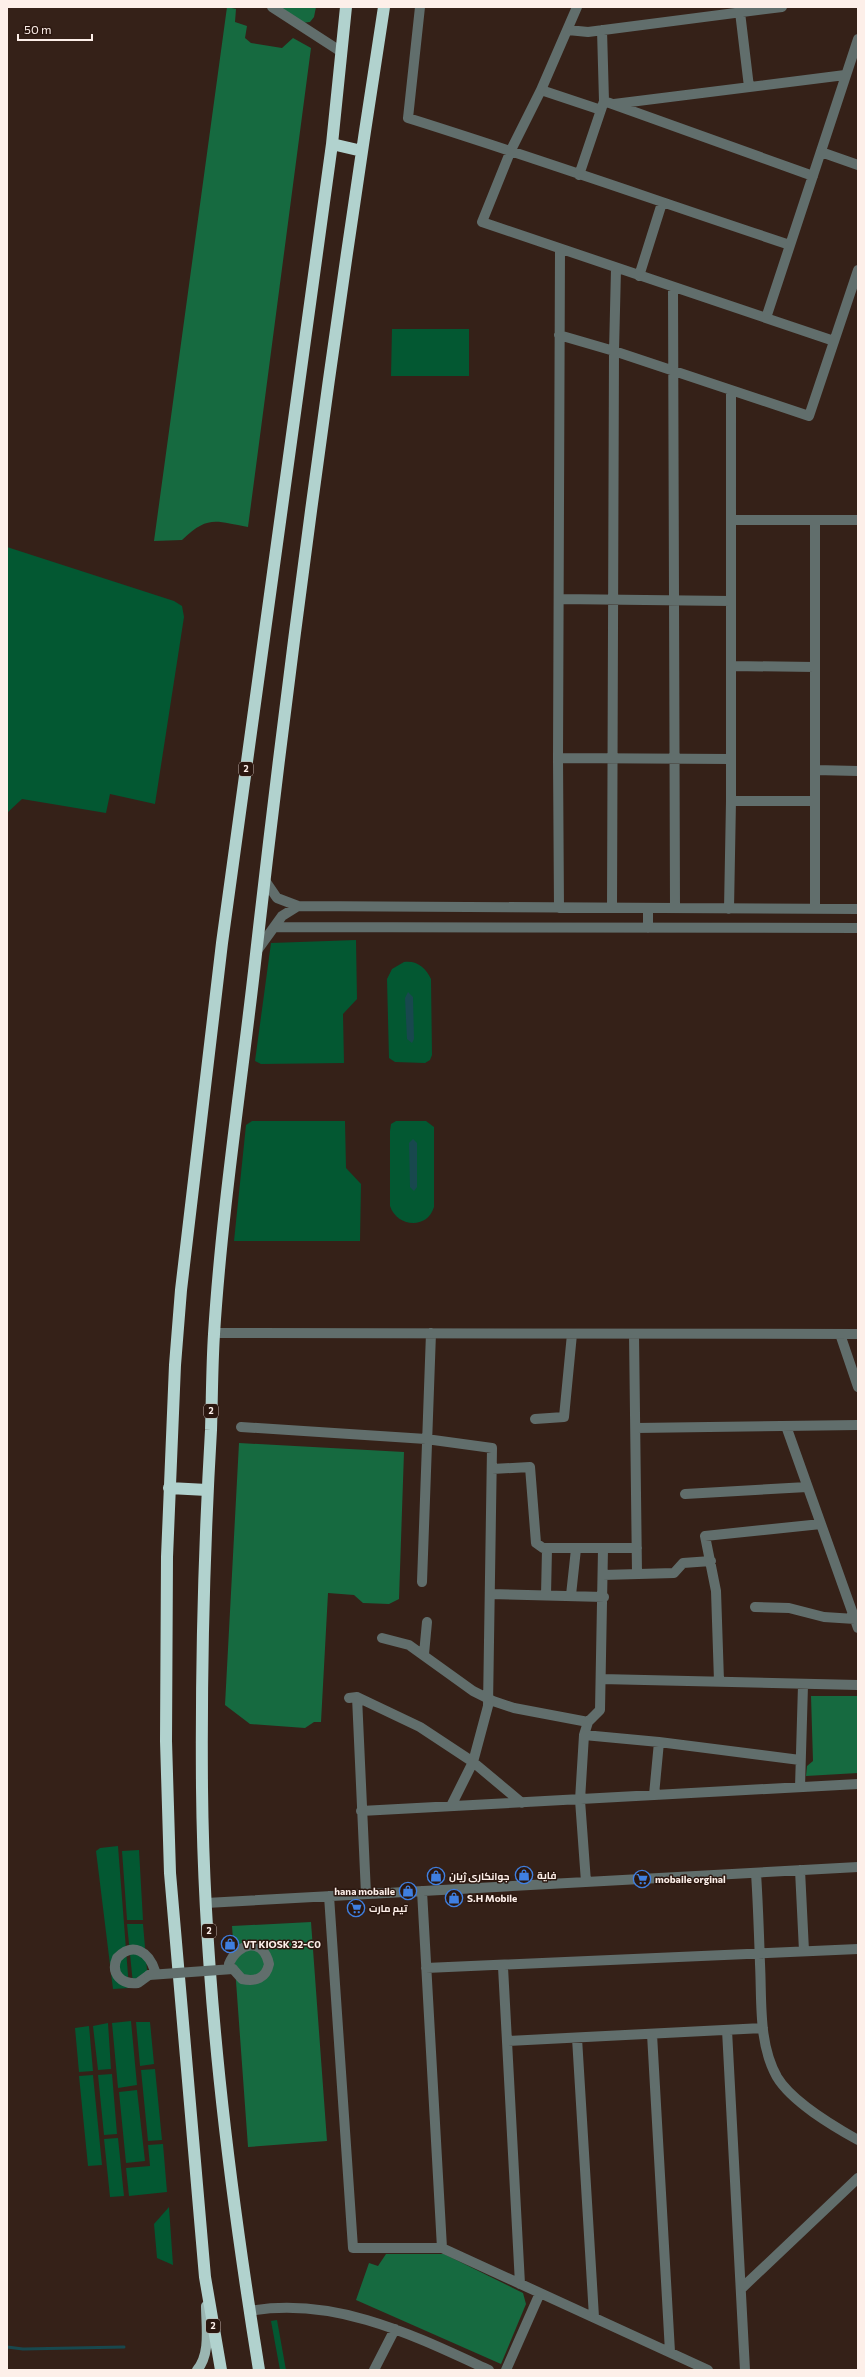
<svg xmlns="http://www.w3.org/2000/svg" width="865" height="2377" font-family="Commissioner,Cairo,sans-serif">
<rect width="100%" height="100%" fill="#352118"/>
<path fill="#035832" d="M392,329H469V376H391Z
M7,547L174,601L182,606L184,617L155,804L110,794L106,813L22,799L7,813Z
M356,940L357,999L343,1014L344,1063L261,1064L255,1061L271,943Z
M404,962C417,960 426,968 431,979L432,1055L430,1060L425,1063L395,1062L389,1058L387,979L392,969Z
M252,1121H345L346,1168L361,1184L360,1241H234L246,1125Z
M396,1121H426L434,1127V1207C427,1230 397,1227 390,1206V1131L391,1124Z
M118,1846L129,1988L113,1989L96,1851L100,1848Z
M139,1850L143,1920H127L122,1851Z
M127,1924H143L148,1982L133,1984Z
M131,2021L137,2085L118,2088L112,2023Z
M136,2022H150L154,2064L140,2066Z
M108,2023L111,2069L98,2070L93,2026Z
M89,2026L93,2071L79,2072L75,2028Z
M155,2069L162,2140L148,2141L141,2070Z
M112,2074L117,2134L104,2135L98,2075Z
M93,2075L102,2165L88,2166L79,2076Z
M137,2090L145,2161L126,2163L119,2092Z
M118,2138L124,2196L110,2197L104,2139Z
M163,2144L167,2192L129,2196L126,2168L150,2166L148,2145Z
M169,2207L173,2265L157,2258L154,2224Z
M277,2320L286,2370H280L271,2321Z"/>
<path fill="#166a40" d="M227,7L236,9L235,22L247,26L245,38L251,43L282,48L293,38L311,48L248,527C215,521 208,515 182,540L154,541Z
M278,7H316L314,17L310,22L301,23Z
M239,1443L404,1452L399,1599L389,1604L363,1603L354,1595L328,1593L321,1722H314L305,1728L250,1724L225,1705Z
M811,1696H858V1773L806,1776L807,1766L813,1761Z
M311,1922L327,2141L248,2147L232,1926Z
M386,2254H444L523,2293L526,2304L501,2364L356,2300L369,2263L378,2266Z"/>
<path fill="#18484e" d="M408,992L413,997L414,1039L412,1043L407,1039L405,998Z
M413,1139L417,1143V1187L414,1191L410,1187L409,1143Z"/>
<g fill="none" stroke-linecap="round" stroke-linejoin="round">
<path stroke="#18484e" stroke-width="3" d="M7,2347L23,2349L124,2347"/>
<path stroke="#616e6c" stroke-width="10" d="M272,7L340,51
M420,7L408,118C536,158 663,203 790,245
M577,7L541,90L511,150L482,222L834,341
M740,12L749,87
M568,30L588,32L782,7
M541,90L601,110
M604,101L813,176
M614,104L845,75
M821,152L858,165
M579,175L604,101L602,30
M639,276L662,203
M673,288L675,908
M766,318L858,39
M559,335L614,351L809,416L858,270
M731,520H858
M559,599L731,601
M731,666L815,667
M558,758L731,759
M815,770L858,771
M731,801H815
M264,879L277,898L298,906L858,909
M559,908L558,758L560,250
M612,908L614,351L616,269
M648,908V928
M729,909L731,801V391
M815,909V520
M275,927L858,928
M256,952L282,916L298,906
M214,1333L858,1334
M634,1334L637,1573
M840,1334L858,1387
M535,1419L564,1417L572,1334
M786,1426L858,1628
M241,1427L426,1439L492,1448L488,1706L473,1762L451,1806
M636,1428L858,1425
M492,1469L530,1467L536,1543L543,1548H637
M685,1494L807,1487
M603,1575L674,1573L683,1563L711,1561
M422,1582L431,1333
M490,1594L604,1597
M546,1595L547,1549
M571,1595L576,1549
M755,1607L789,1608L824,1617L855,1619
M382,1638L409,1645L473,1691L493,1701L514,1708L588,1722
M424,1654L427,1622
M601,1679L858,1685
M719,1681L716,1591L705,1536L821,1524
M357,1697L366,1894
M349,1698L357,1697L420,1727L473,1762L522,1803
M584,1735L659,1742L800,1760
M800,1787L803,1685
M654,1795L659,1742
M361,1811L858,1784
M800,1870L804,1951
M756,1873C758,1903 759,1934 760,1964C762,2001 758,2043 777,2077C792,2102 833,2126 858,2140
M586,1882L580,1800L584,1735L588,1722L600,1710L603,1549
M422,1891L442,2248
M329,1896L353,2248H442L708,2370
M206,1903L858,1867
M229,1964C238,1942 263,1937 269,1964C266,1978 256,1982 242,1979L233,1969
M503,1967L520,2284
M426,1968L858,1949
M149,1975L138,1983C122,1985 110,1974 117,1958C133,1941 149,1952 155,1971
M727,2030L745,2370
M652,2034L670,2352
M577,2038L594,2317
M507,2041L763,2028
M742,2288L858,2178
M249,2311C335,2296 413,2335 489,2370
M374,2370L395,2329
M506,2370L540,2293"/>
<path stroke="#9bb6b2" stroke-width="10" d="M197,2370C211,2354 206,2326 206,2306"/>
<path stroke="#b1d2ce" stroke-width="12" d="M332,144L362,151
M169,1488L207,1490
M221,2370L205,2277L170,1873L166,1741L167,1557L175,1365L181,1290L222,943L332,144L346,7
M259,2370C228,2178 204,1982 202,1788C201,1668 204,1549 211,1430C212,1398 212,1366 214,1334C222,1207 242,1080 256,954C292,638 335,322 384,7"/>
<path stroke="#616e6c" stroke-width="10" d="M149,1975L233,1969"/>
</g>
<defs>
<symbol id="shop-ring" viewBox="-11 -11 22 22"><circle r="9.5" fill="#2b170f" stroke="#3f7fe0" stroke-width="1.5"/><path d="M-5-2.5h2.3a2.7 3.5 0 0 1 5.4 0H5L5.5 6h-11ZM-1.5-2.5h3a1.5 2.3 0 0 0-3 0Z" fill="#3f7fe0"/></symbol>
<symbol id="supermarket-ring" viewBox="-11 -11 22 22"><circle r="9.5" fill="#2b170f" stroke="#3f7fe0" stroke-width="1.5"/><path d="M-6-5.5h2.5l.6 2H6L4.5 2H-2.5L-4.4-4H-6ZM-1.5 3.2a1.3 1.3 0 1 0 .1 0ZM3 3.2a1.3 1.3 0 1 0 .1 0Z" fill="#3f7fe0"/></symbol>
</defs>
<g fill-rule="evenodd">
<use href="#shop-ring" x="514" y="1865" width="20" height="20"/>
<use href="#shop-ring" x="426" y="1866" width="20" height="20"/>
<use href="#supermarket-ring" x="632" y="1869" width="20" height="20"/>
<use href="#shop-ring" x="398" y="1881" width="20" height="20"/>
<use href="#shop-ring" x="444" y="1888" width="20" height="20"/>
<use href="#supermarket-ring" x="346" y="1898" width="20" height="20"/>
<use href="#shop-ring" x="220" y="1934" width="20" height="20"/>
</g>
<g text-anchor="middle" stroke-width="3" stroke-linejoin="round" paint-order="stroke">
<g fill="#2b170f" stroke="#beaea8" stroke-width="1">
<rect x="239" y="762" width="14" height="14" rx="3"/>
<rect x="204" y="1404" width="14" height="14" rx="3"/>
<rect x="202" y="1924" width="14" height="14" rx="3"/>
<rect x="206" y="2319" width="14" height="14" rx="3"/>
</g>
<g font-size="9" font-weight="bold" fill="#fdefe9">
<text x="246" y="772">2</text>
<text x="211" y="1414">2</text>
<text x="209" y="1934">2</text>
<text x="213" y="2329">2</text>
</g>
<g font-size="10" font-weight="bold" fill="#fdefe9" stroke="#2b170f" text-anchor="start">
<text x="537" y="1879">فایة</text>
<text x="449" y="1880">جوانکاری ژیان</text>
<text x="655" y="1883">mobaile orginal</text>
<text x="395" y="1895" text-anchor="end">hana mobaile</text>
<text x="467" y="1902">S.H Mobile</text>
<text x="369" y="1912">تیم مارت</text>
<text x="243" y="1948">VT KIOSK 32-C0</text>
</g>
</g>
<rect width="865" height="2377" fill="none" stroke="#fdefe9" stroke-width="16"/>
<path d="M18 34v6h74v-6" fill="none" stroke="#fdefe9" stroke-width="2"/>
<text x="24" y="34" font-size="12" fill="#fdefe9" stroke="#2b170f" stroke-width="3" paint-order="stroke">50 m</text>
</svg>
